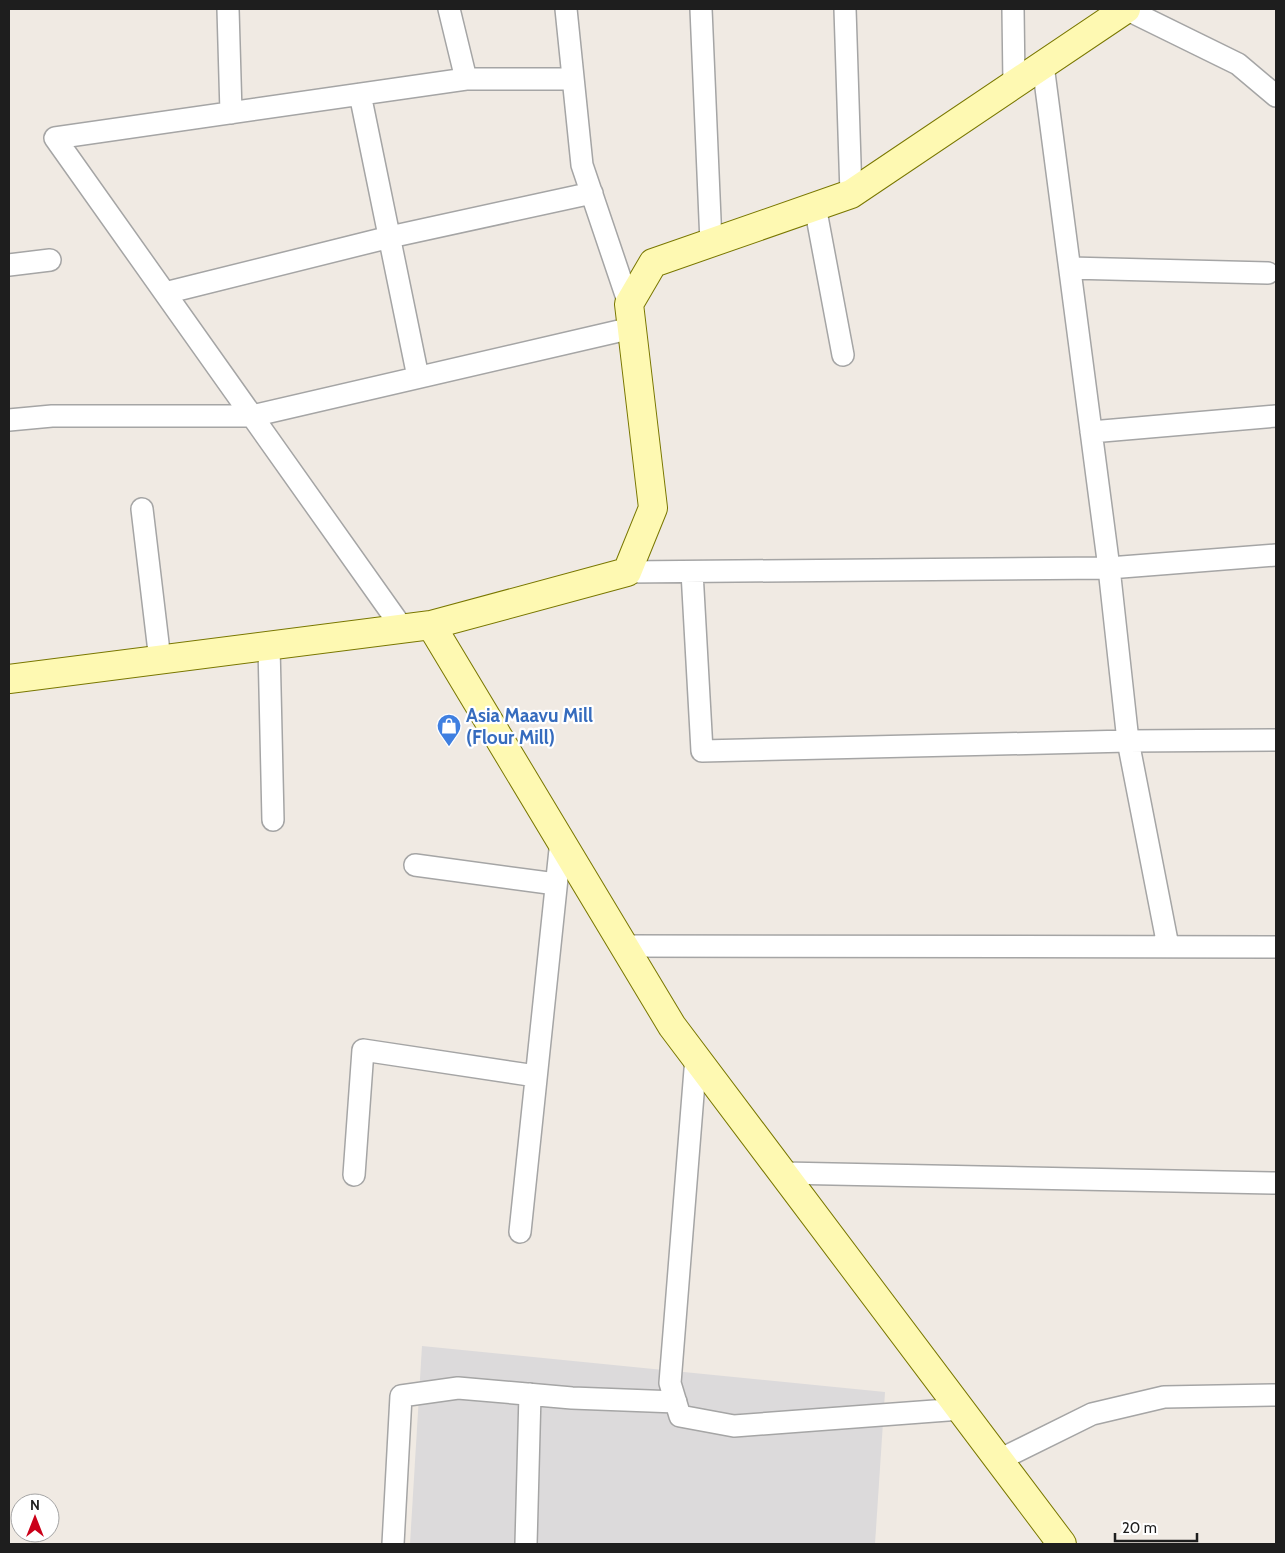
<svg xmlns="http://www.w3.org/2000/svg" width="1285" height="1553" font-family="Cabin,sans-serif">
<rect width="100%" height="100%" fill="#f0eae3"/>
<path fill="#dcdadb" d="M422,1346L885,1392L875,1544H410Z"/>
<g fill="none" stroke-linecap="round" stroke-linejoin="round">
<defs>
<path id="street" d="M228,9L231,113
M449,9L466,79H573
M566,9L582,165L629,304
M701,9L711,243
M845,9L851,194
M1013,9L1014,84
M1126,9L1238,64L1276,96
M360,94L418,377
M815,206L843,355
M9,265L50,260
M1070,268L1268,273
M165,293L390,237L592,193
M9,420L52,416H252L632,328
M1091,432L1276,416
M142,509L160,660
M627,572L1109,568L1043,65
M692,572L702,751L1128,741L1109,568L1276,555
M403,629L55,138L466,79
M269,646L273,820
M415,865L556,884
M624,946L1276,947
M1168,946L1128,741L1276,740
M696,1057L670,1383L680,1416L734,1426L961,1409
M783,1173L1276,1183
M354,1175L363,1050L536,1076
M520,1232L561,840
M999,1460L1092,1414L1164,1397L1276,1395
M393,1544L401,1396L458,1388L572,1398L676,1402
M526,1544L530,1394"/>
<path id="secondary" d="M431,625L672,1026L1062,1544
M9,679L431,625L627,572L653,508L629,304L653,263L851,194L1126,9"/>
</defs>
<use href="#street" stroke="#a5a5a5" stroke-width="24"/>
<use href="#secondary" stroke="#797700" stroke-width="30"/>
<use href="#street" stroke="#fff" stroke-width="21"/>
<use href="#secondary" stroke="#fef9b2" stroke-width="28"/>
</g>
<defs>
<symbol id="shop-pin" viewBox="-11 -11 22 30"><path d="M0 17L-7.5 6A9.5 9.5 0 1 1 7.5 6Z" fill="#3f7fe0" stroke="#fff"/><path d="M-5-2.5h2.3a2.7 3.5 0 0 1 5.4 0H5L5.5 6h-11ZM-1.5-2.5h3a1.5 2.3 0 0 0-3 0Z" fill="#fff"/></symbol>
</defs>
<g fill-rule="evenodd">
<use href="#shop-pin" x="435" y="712" width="28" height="38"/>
</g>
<g text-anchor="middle" stroke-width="4.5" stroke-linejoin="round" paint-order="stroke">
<g font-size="19" font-weight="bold" fill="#366cbe" stroke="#fff" text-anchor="start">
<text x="466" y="722">Asia Maavu Mill<tspan x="466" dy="22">(Flour Mill)</tspan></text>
</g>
</g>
<rect width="1285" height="1553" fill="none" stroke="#1e1e1e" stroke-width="20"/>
<g transform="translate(35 1518)"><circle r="24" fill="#ffffff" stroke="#a5a5a5"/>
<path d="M0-4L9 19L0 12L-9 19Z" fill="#cb0019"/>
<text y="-8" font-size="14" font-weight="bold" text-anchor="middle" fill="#1e1e1e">N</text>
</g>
<path d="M1115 1533v8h82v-8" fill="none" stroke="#1e1e1e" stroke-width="2.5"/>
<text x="1122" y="1533" font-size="15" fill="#1e1e1e" stroke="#ffffff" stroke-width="4" paint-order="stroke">20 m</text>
</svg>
